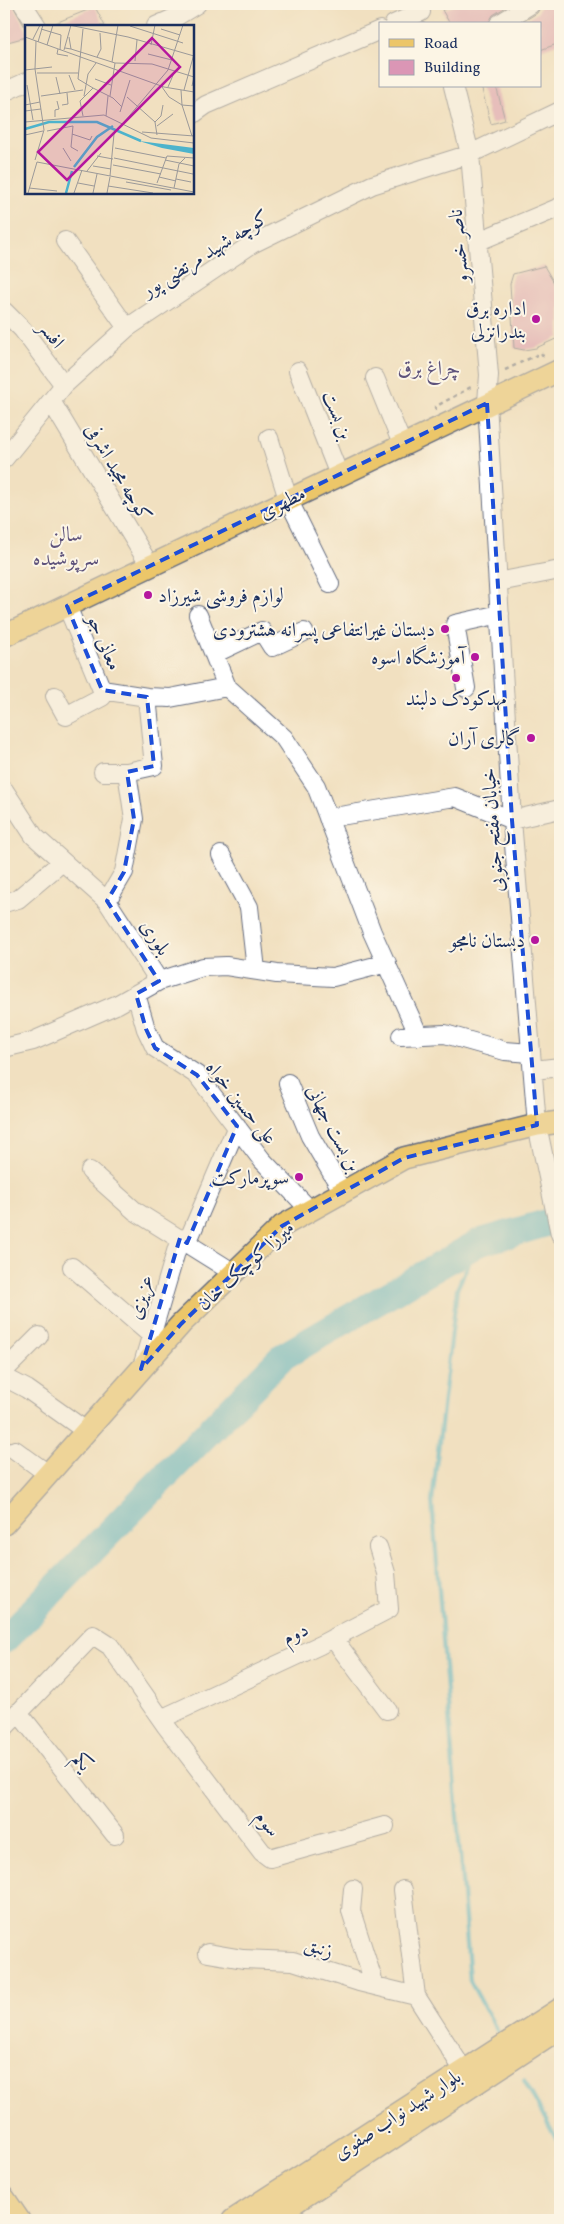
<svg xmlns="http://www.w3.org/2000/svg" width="564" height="2224" font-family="Vollkorn,Amiri,serif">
<rect width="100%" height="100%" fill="#fcf5e5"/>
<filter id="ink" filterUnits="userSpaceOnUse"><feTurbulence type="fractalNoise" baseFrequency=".02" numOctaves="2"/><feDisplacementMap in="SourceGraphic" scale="10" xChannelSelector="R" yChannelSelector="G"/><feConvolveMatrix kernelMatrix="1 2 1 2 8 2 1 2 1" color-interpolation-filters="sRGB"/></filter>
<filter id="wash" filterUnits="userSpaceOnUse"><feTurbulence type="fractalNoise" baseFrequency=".0096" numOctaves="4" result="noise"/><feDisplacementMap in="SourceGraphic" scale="20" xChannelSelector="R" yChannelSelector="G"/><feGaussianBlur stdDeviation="1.12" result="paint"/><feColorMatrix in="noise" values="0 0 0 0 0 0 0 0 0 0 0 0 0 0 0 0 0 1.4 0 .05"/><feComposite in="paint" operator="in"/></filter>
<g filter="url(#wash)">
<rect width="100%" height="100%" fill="#f1e0c0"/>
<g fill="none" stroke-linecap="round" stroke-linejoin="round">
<path stroke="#4db3cc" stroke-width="4.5" d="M478,1243L457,1289L432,1501L470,1981L499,2034
M524,2080L560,2146"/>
<path stroke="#4db3cc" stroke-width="28" d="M4,1640L282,1357L478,1243L560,1219"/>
</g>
<g id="blocks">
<path fill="#db96b5" d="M4,4H12L26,29V37L4,43Z
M458,4H511L493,15L488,24H450L442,10Z
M542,4H560V43L540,50V24H519L537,13Z
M95,7L105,26H48Z
M481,86H496L505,120L491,124Z
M544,266L554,283L560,301V337L536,348L524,350L514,348L510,284L513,274Z"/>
</g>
</g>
<g filter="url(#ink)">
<use href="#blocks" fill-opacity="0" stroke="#666d80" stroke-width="1"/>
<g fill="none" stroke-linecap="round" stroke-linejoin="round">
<defs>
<path id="minor" d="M23,4L37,26
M394,24L421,12
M499,24L531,4
M156,26L174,18L197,4
M453,86L470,154L489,375L487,403L512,820L537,1125L560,1234
M4,92L26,82
M192,115L206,105L380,30
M65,241L127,328
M479,241L560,207
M4,311L23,330L64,385
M298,371L339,475
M375,378L402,444
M51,401L150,566
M269,438L288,499L330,584
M4,459L64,385L127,328L252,244L372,185L470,154L560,111
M498,582L560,570
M198,615L227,687L284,738L316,786L372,932L419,1036
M214,654L262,631L272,647L304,632
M466,688L455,624L500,614
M102,690L147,697L170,698L227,687
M55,696L66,716L102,697V690L67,606
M103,772H127L154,766L147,697
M4,790L34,836L107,901L159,981
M328,818L455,797L512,820L560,809
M221,855L249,907L256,970
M107,901L124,872L134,819L127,772
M4,903L18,899L62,862
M136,994L146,1029L155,1048L197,1075L262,1160L310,1210
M401,1036L445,1034L505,1051L531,1053
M4,1048L33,1041L118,1004L159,981L203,967L226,966L277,974L333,977L387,963
M534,1070L560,1067
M288,1083L310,1136L343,1192
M90,1171L135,1211L234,1273
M187,1243L237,1126
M72,1267L151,1335
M142,1367L180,1238
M4,1371L39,1336
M4,1377L27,1389L86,1431
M15,1450L48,1474
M333,1638L387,1710
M18,1712L115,1835
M161,1719L320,1645L389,1609L386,1573L378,1547
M4,1728L93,1635L110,1646L166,1726L262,1852L270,1858L385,1826
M353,1889L351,1911L375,1986
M403,1890L416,1996L464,2071
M208,1953L243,1959L293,1961L359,1982L416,1996"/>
<path id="major" d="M4,636L560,370
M4,1524L181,1324L282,1226L404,1158L537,1125L560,1122
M4,2198L19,2220
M233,2220L560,2009
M268,2220L560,2028"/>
</defs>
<use href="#minor" stroke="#666d80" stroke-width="20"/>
<use href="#major" stroke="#666d80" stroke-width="24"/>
<path stroke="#666d80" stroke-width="2.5" stroke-dasharray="4 4" stroke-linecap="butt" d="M505,370L541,353L545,359
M436,410L435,407L471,387"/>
<use href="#minor" stroke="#fff" stroke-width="18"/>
<use href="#major" stroke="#ecc669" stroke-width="21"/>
</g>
</g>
<path d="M0 0H564V2224H0ZM487,403L512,820L537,1125L404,1158L282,1226L181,1324L141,1369L180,1238L187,1243L237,1126L197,1075L155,1048L146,1029L136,994L159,981L107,901L124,872L134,819L127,772L154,766L147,697L102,690L67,606Z" fill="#f1e0c0" fill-opacity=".55" fill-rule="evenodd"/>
<path fill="none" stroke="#1d4ed8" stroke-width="4" stroke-dasharray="10 6" stroke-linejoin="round" d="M487,403L512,820L537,1125L404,1158L282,1226L181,1324L141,1369L180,1238L187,1243L237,1126L197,1075L155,1048L146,1029L136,994L159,981L107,901L124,872L134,819L127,772L154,766L147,697L102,690L67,606Z"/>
<g fill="#b5179e" stroke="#fcf5e5" stroke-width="2">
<circle cx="536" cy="319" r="5"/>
<circle cx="148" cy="595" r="5"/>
<circle cx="445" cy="629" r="5"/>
<circle cx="475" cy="657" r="5"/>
<circle cx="456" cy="678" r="5"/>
<circle cx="531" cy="738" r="5"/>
<circle cx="535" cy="940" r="5"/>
<circle cx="299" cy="1177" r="5"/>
</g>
<g text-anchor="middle" stroke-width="4" stroke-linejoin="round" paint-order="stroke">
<g font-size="20" fill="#1b2f5e" stroke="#fcf5e5">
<text transform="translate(458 246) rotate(-95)" y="7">ناصر خسرو</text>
<text transform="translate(205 253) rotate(-32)" y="7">کوچه شهید مرتضی پور</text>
<text transform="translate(52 334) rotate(52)" y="7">افسر</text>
<text transform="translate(338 415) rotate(69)" y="7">بن بست</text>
<text transform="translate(119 472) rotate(59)" y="7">کوچه مجید اشرفی</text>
<text transform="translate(282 502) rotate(-26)" y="7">مطهری</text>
<text transform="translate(105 642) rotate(67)" y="7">معانی جو</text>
<text transform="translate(492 830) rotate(-94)" y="7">خیابان مفتح جنوبی</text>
<text transform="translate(156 937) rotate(57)" y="7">بلوری</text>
<text transform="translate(242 1102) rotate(51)" y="7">علی حسین خواه</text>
<text transform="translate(334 1128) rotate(63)" y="7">بن بست جهانی</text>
<text transform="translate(245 1265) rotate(-42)" y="7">میرزا کوچک خان</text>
<text transform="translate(140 1297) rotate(-73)" y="7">عزیزی</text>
<text transform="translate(295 1633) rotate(-26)" y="7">دوم</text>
<text transform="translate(83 1761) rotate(52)" y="7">یکم</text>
<text transform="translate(268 1823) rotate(51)" y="7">سوم</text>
<text transform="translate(319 1947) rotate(17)" y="7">زنبق</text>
<text transform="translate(397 2114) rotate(-33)" y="7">بلوار شهید نواب صفوی</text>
</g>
<g font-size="20" fill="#1b2f5e" stroke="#fcf5e5" text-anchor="end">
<text x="526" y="315">اداره برق<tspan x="526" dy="23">بندرانزلی</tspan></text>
<text x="158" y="602" text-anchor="start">لوازم فروشی شیرزاد</text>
<text x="435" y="636">دبستان غیرانتفاعی پسرانه هشترودی</text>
<text x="465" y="664">آموزشگاه اسوه</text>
<text x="456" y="705" text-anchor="middle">مهدکودک دلبند</text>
<text x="521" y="745">گالری آران</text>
<text x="525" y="947">دبستان نامجو</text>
<text x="289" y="1184">سوپرمارکت</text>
</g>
<g font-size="21" fill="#5e537c" stroke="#fcf5e5">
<text x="429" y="375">چراغ برق</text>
<text x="66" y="541">سالن<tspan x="66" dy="24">سرپوشیده</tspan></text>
</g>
</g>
<g transform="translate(25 25)">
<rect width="169" height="169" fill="#f1e0c0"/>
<path d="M114,116L169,123V129L137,123Z" fill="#4db3cc"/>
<path fill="none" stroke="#4db3cc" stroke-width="2.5" d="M0,104L24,97H72L116,116M49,142L72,112L88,101M41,168L47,146"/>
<path fill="none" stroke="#9b9999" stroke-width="1" d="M44,0L103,12L169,31M105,1L158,18M16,4L36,10L35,25M58,4L53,54L68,63L55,76L58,91M136,4L155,10M0,12L139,62L169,67M8,14L15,0M13,17L18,0M22,20L28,0M126,20L130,0M40,23L46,24L44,12M33,24L32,29L43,31M46,24L90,38L127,39L169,52L167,61M39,25L46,0M123,29L147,35M72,32L76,24L75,8M110,36L112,15M87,37L93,0M0,45L27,42M12,48H53M44,50L50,65M31,52L35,69M70,54L86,60M2,60L8,95M137,62L144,72L157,80L167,111M143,62L149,48M68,63L88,73L97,82M156,65L157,80L169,81M159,65L169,29M16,71L58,65M59,71L63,49L71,38M85,71L90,38M102,72L130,97L132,110M0,80L15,77M37,80L43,79L42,68M0,86L16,84M95,87L105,55M81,91L83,71M30,92V85L34,84L32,76M0,97L79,90L126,113L169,118M130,97L136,91L138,80M132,101L148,89M22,106L48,101L46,122L53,126M117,107L169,111M47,109L65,115L67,111M0,110L18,106M38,123L46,136M90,123L141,133M72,131L88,134M89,133L168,149M10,135L19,105L10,44L11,16M140,135L169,141M12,137L169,167M88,140L136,149M68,141L86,144M62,146L76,128M85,151L89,109L143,45L158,0M134,152L151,156M151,154L166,157M101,157L146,165M53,158L69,161M132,158L142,131L169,133M83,161L128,168M4,163L32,166M149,163L154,139L160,133M3,168L12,137M49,168L57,145M68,168L72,149M82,168L85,152"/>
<path fill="#b5179e" fill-opacity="0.15" stroke="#b5179e" stroke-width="2.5" d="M127,13L155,42L42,155L13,127Z"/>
<rect width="169" height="169" fill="none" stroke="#1b2f5e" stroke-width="2.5"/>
</g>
<rect width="564" height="2224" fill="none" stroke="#fcf5e5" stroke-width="20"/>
<rect x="379" y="22" width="162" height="65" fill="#fcf5e5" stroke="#a2a6af"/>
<rect x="389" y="39" width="25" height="8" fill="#ecc669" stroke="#a2a6af"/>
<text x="424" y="48" font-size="15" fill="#1b2f5e">Road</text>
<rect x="389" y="60" width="25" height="15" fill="#db96b5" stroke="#a2a6af"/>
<text x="424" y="72" font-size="15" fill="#1b2f5e">Building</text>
</svg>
